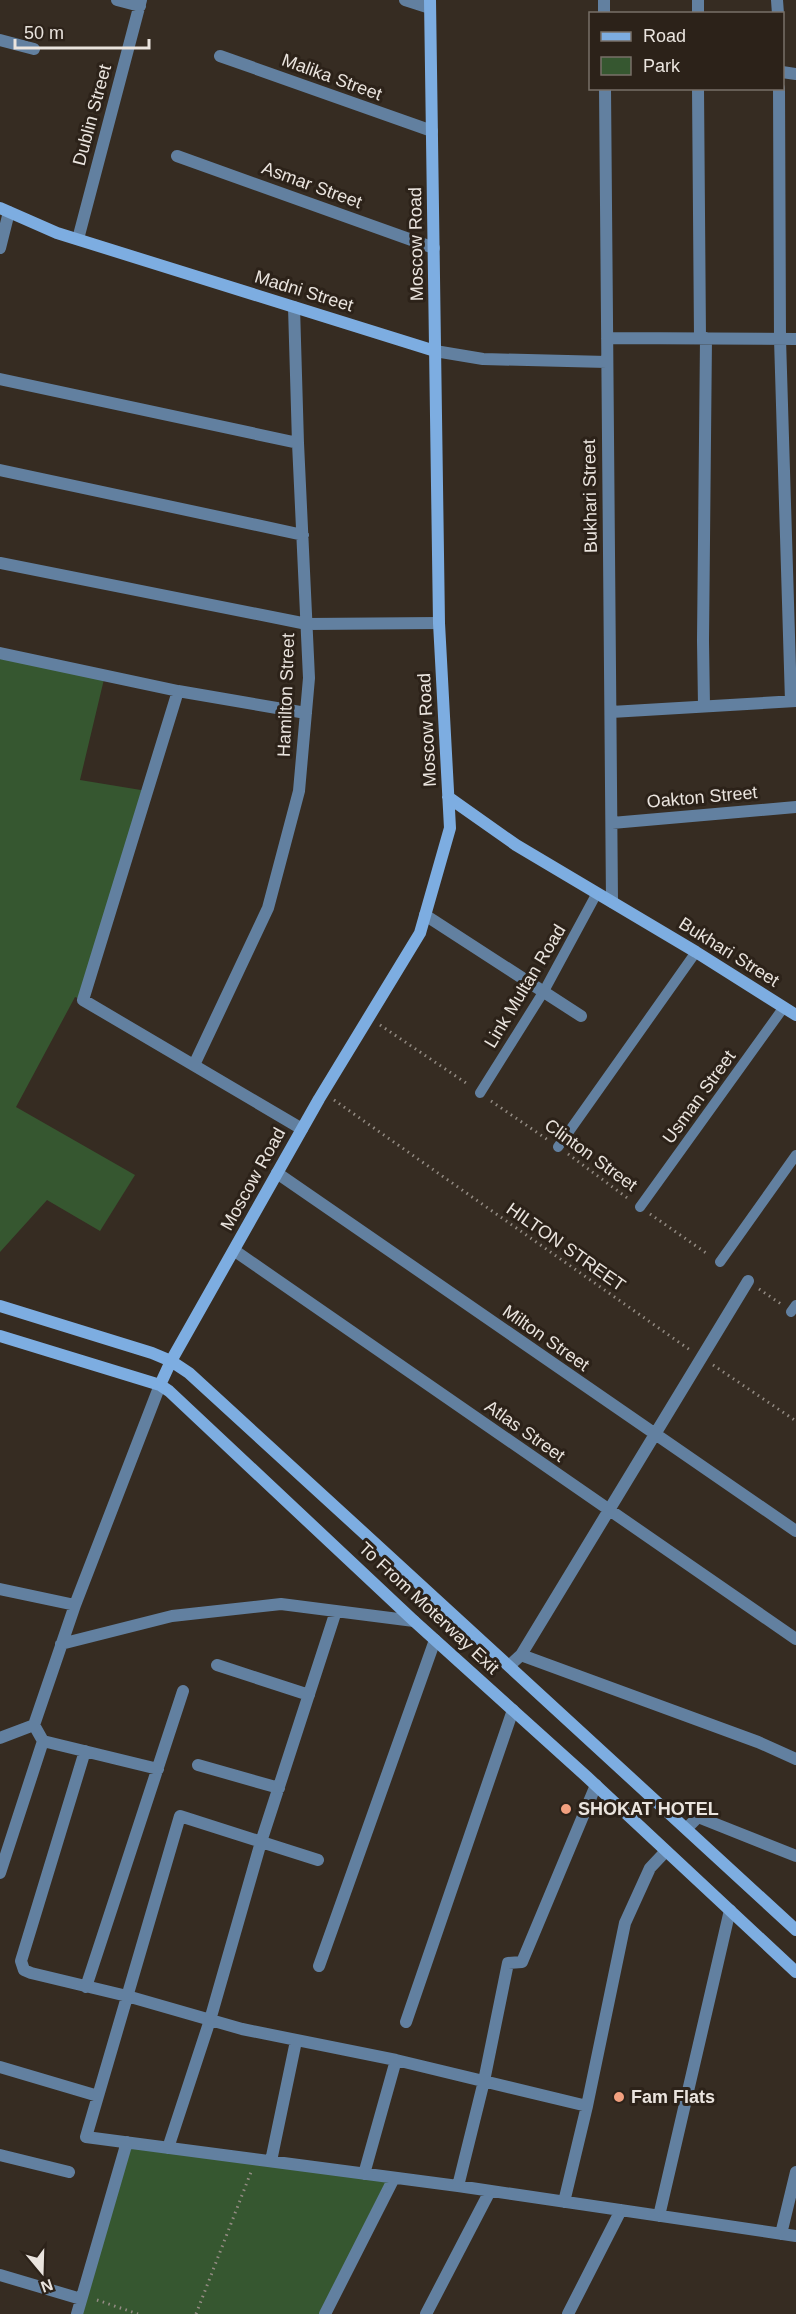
<svg xmlns="http://www.w3.org/2000/svg" width="796" height="2314" font-family="Arial,sans-serif">
<rect width="100%" height="100%" fill="#362c22"/>
<path fill="#365730" d="M0,653L105,675L80,780L147,791L83,1000L75,997L16,1107L135,1175L100,1231L47,1200L0,1252Z
M127,2142L394,2178L328,2314H77Z"/>
<g fill="none" stroke-linecap="round" stroke-linejoin="round">
<path stroke="#938b83" stroke-width="3" stroke-dasharray="1.5 4.5" stroke-linecap="butt" d="M380,1025L469,1085
M334,1100L690,1350
M491,1101L548,1140
M568,1154L630,1200
M650,1214L709,1255
M759,1289L781,1304
M713,1365L796,1421
M97,2300L138,2314
M196,2314L251,2172"/>
<path stroke="#6280a0" stroke-width="10" d="M480,1093L544,991L597,893
M558,1147L696,952
M640,1207L784,1007
M720,1262L796,1155
M791,1312L796,1305"/>
<path stroke="#6280a0" stroke-width="12" d="M117,0L140,6
M405,0L430,8
M604,0V14
M698,0V14
M777,0L778,14
M0,40L34,49
M220,56L432,131
M782,72L796,74
M605,88L612,902
M698,88L700,338
M779,88L780,339L791,701
M177,156L434,248
M78,239L141,0
M0,248L9,212
M607,338L796,339
M435,351L483,359L607,362
M0,379L298,443
M0,470L303,535
M0,563L307,624L439,623
M0,653L178,691L306,713
M178,691L83,1000L302,1129
M704,706L703,641L706,338
M611,712L796,701
M612,823L796,807
M425,915L581,1016
M194,1065L268,908L299,791L309,678L298,443L294,307
M277,1173L796,1531
M235,1251L796,1639
M0,1589L75,1605
M61,1644L172,1616L281,1604L414,1621
M521,1655L748,1281
M217,1665L309,1695
M510,1665L521,1655L758,1742L796,1759
M0,1738L34,1725
M43,1741L158,1769
M85,1751L21,1961L24,1970L31,1973L127,1996L242,2029L396,2060L587,2106
M198,1765L279,1788
M687,1828L698,1817L796,1856
M318,1860L180,1816L86,2137L458,2186L796,2236
M0,1873L43,1741L34,1725L75,1605L160,1385
M319,1966L435,1640
M86,1987L183,1691
M406,2022L513,1710
M0,2067L98,2096
M168,2148L210,2020L261,1842L336,1611
M0,2155L69,2172
M271,2161L296,2041
M364,2174L396,2060
M458,2186L484,2081L508,1963L522,1962L596,1785
M564,2202L587,2106L625,1923L650,1868L666,1851
M659,2216L730,1910
M781,2234L796,2172
M0,2275L81,2299
M77,2314L127,2142
M325,2314L394,2178
M426,2314L490,2191
M568,2314L621,2210"/>
<path stroke="#7dade1" stroke-width="12" d="M0,208L57,233L435,351
M448,797L516,845L696,952L796,1015
M0,1306L152,1353L171,1361L189,1373C391,1559 595,1743 796,1930
M0,1336L160,1385L169,1391L414,1621L587,1777L796,1972
M160,1385L171,1361L319,1099L420,933L450,828L439,623L430,0"/>
</g>
<g fill="#f2a07f" stroke="#2c2219" stroke-width="2">
<circle cx="566" cy="1809" r="6"/>
<circle cx="619" cy="2097" r="6"/>
</g>
<g text-anchor="middle" stroke-width="6" stroke-linejoin="round" paint-order="stroke">
<g font-size="18" fill="#eae4de" stroke="#2c2219">
<text transform="translate(332 77) rotate(20)" y="6">Malika Street</text>
<text transform="translate(92 115) rotate(-75)" y="6">Dublin Street</text>
<text transform="translate(312 185) rotate(20)" y="6">Asmar Street</text>
<text transform="translate(416 244) rotate(-91)" y="6">Moscow Road</text>
<text transform="translate(304 291) rotate(17)" y="6">Madni Street</text>
<text transform="translate(590 496) rotate(-91)" y="6">Bukhari Street</text>
<text transform="translate(286 695) rotate(-88)" y="6">Hamilton Street</text>
<text transform="translate(427 730) rotate(-93)" y="6">Moscow Road</text>
<text transform="translate(702 797) rotate(-5)" y="6">Oakton Street</text>
<text transform="translate(729 952) rotate(32)" y="6">Bukhari Street</text>
<text transform="translate(525 986) rotate(-59)" y="6">Link Multan Road</text>
<text transform="translate(699 1097) rotate(-54)" y="6">Usman Street</text>
<text transform="translate(591 1155) rotate(36)" y="6">Clinton Street</text>
<text transform="translate(253 1179) rotate(-61)" y="6">Moscow Road</text>
<text transform="translate(566 1247) rotate(35)" y="6">HILTON STREET</text>
<text transform="translate(546 1338) rotate(35)" y="6">Milton Street</text>
<text transform="translate(525 1431) rotate(35)" y="6">Atlas Street</text>
<text transform="translate(429 1608) rotate(43)" y="6">To From Moterway Exit</text>
</g>
<g font-size="18" font-weight="bold" fill="#eae4de" stroke="#2c2219" text-anchor="start">
<text x="578" y="1815">SHOKAT HOTEL</text>
<text x="631" y="2103">Fam Flats</text>
</g>
</g>
<rect x="589" y="12" width="195" height="78" fill="#2c2219" stroke="#787068" stroke-width="1.5"/>
<rect x="601" y="32" width="30" height="9" fill="#7dade1" stroke="#787068" stroke-width="1.5"/>
<text x="643" y="42" font-size="18" fill="#eae4de">Road</text>
<rect x="601" y="57" width="30" height="18" fill="#365730" stroke="#787068" stroke-width="1.5"/>
<text x="643" y="72" font-size="18" fill="#eae4de">Park</text>
<g transform="translate(42 2272) rotate(161)" stroke="#2c2219" stroke-width="4.5" paint-order="stroke">
<path d="M0-4.5L10 22L0 15L-10 22Z" fill="#eae4de"/>
<text y="-9" font-size="16" font-weight="bold" text-anchor="middle" fill="#eae4de">N</text>
</g>
<path d="M15 39v9h134v-9" fill="none" stroke="#eae4de" stroke-width="3"/>
<text x="24" y="39" font-size="18" fill="#eae4de" stroke="#2c2219" stroke-width="4.5" paint-order="stroke">50 m</text>
</svg>
